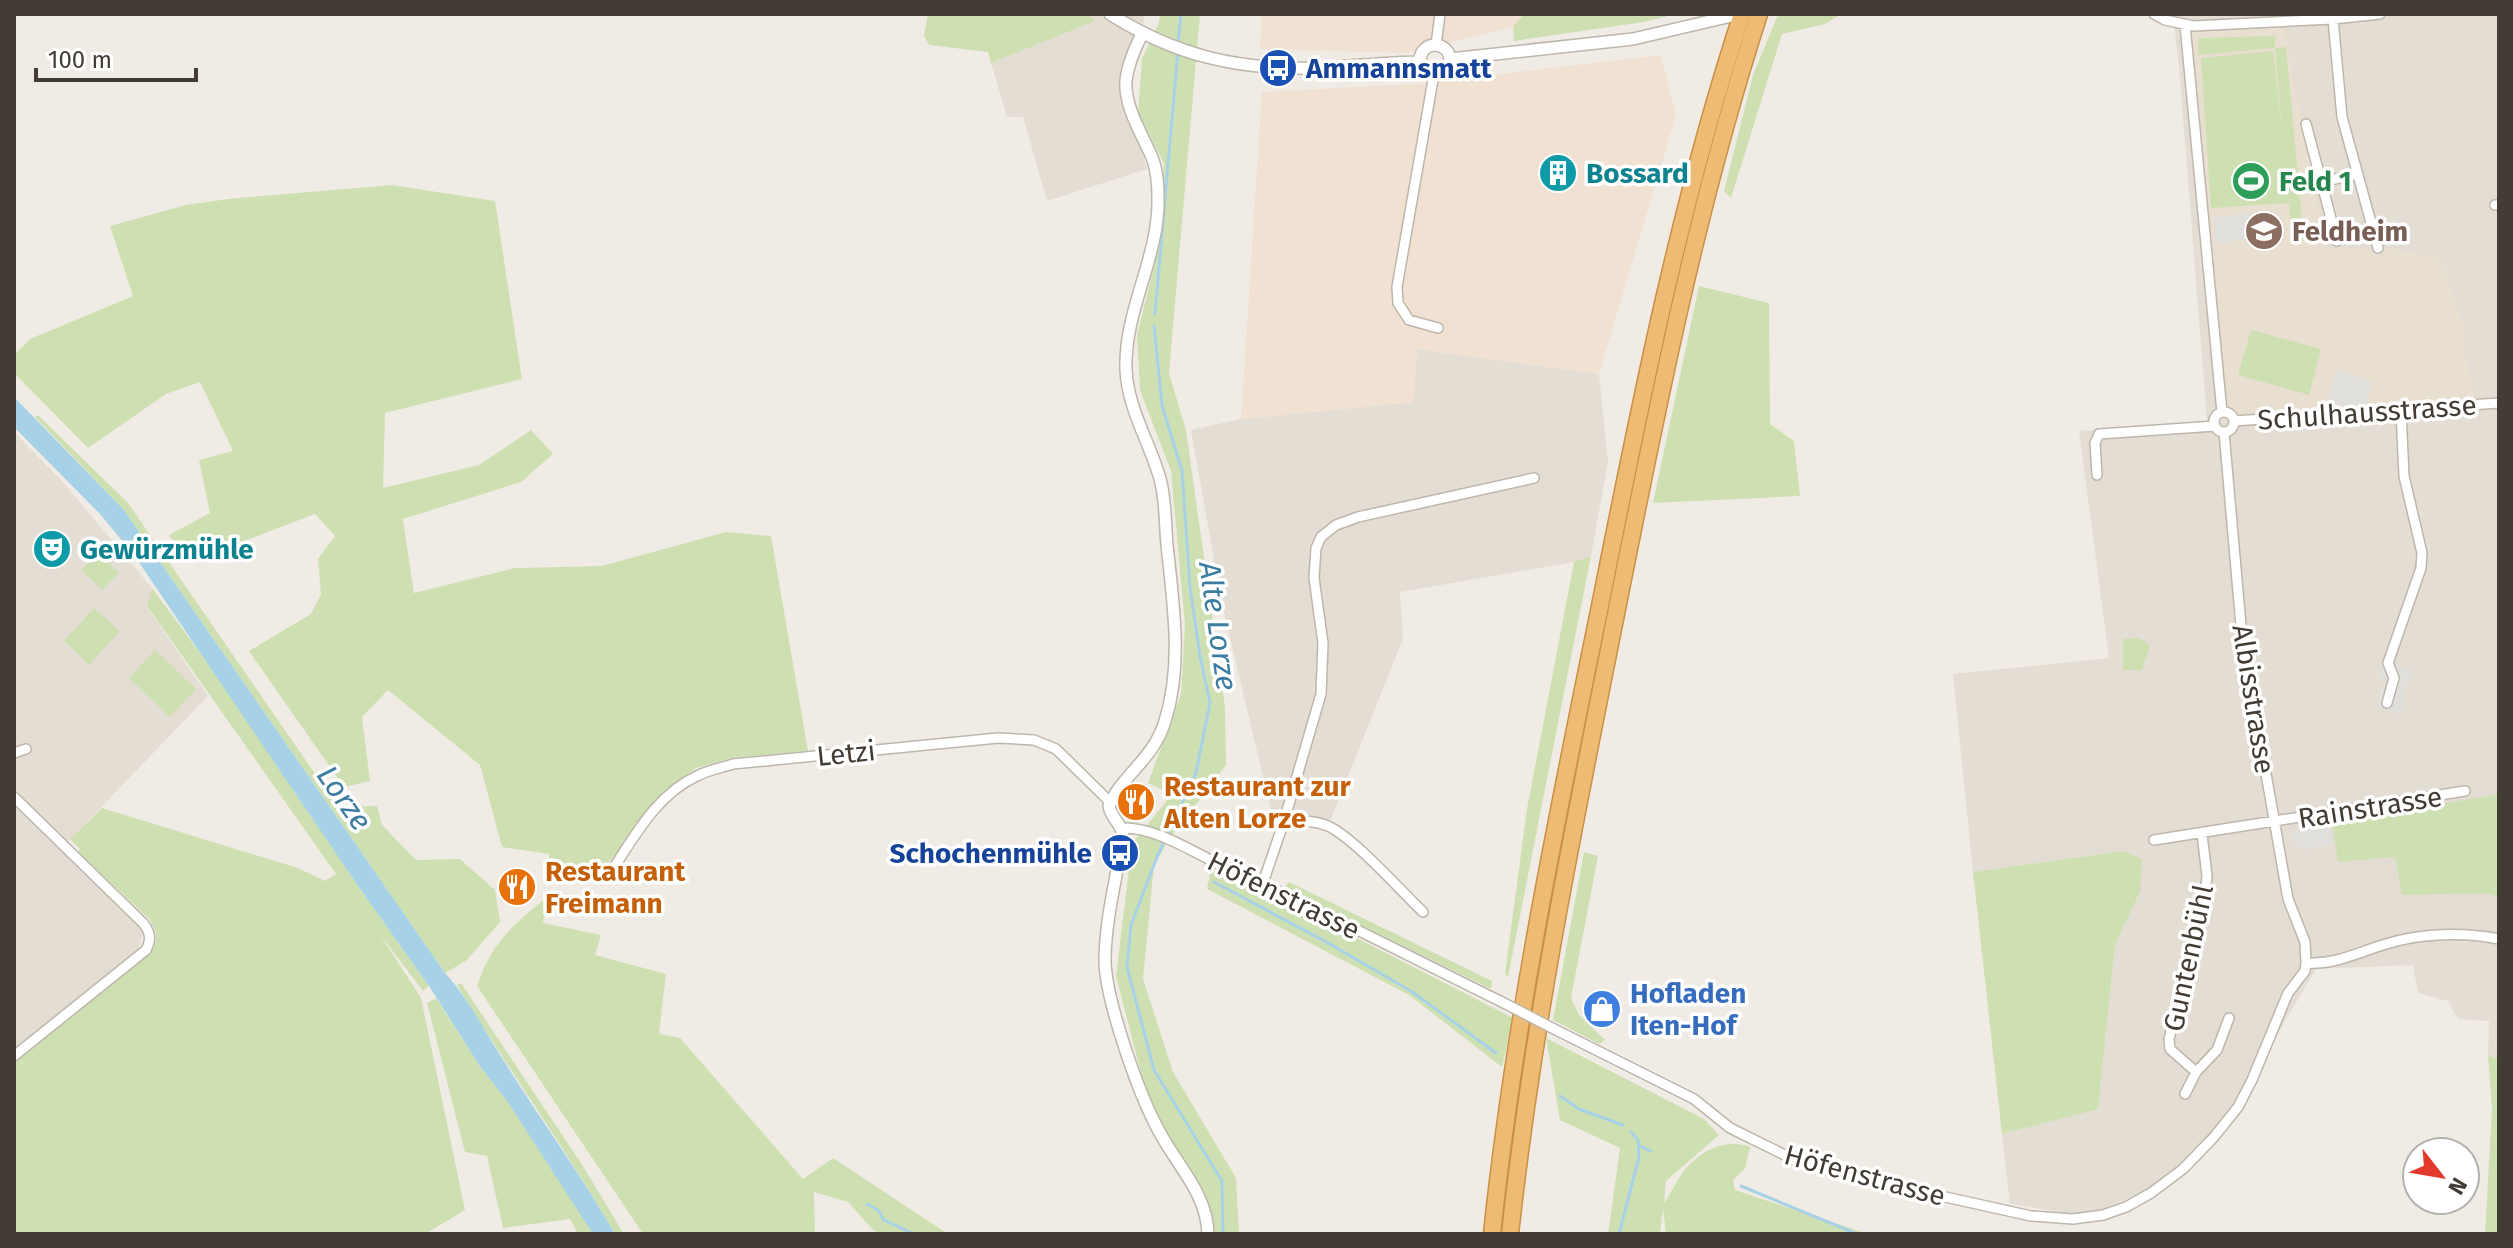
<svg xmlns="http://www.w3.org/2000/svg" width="2513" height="1248" font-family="'Fira Sans',sans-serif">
<rect width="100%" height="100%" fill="#f0ece5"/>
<path fill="#e3ddd3" d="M1087,14H1145L1142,34L1124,91L1147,169L1047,201L1023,117H1007L991,63L1094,21Z
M2173,14H2499V794L2333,822L2395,857L2499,897V1060L2488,1055L2489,1021L2458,1019L2448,1001L2418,993L2413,965L2316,969L2223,1126L2166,1183L2085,1216L2010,1204L2002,1134L2098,1108L2115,945L2140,892L2124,851L1973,872L1953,674L2109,658L2079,431L2207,421L2179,67Z
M1417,349L1599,374L1608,462L1591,556L1574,562L1400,592L1403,639L1331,819L1275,827L1222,604L1191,430L1241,419L1413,402Z
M14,432L62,481L152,588L147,607L208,696L60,850L139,925L143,932L138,951L14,1048Z"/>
<path fill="#f0e1d2" d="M1262,14H1527L1513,27L1406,53L1260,49Z
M1661,55L1676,115L1599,374L1417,349L1414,402L1241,419L1262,92L1418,84Z"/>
<path fill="#e8dfd0" d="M2283,22L2326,248L2392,249L2439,258L2463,323L2466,358L2476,404L2234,421L2222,412L2185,25Z"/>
<path fill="#cee0b2" d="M928,14H1087L1095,21L991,63L988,52L929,45L924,36Z
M1160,14H1200L1169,373L1186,430L1225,707L1226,765L1169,840L1154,865L1143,979L1173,1072L1236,1178L1239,1234H1211L1213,1217L1147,1096L1116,976L1132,844L1172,794L1148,783L1181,694L1185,625L1171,471L1140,390L1137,335L1155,263L1164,163L1138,113L1142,59L1159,23Z
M1524,14H1675L1644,22L1514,41L1513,27Z
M1785,14H1842L1825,24L1782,34L1731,198L1724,191L1753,75L1777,17Z
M2276,36L2274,48L2198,55L2199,38Z
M2286,47L2304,241L2293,242L2289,203L2211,208L2201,58L2273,51L2282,130L2275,48Z
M392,185L495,201L522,379L385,413L383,488L479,465L531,430L553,454L521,482L403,519L414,593L515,568L602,566L726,532L771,536L808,751L731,758L696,768L665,791L610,861L598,872L549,879V854L502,847L480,765L388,690L362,717L370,781L344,787L249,651L311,614L321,594L318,559L335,536L315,514L189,562L169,535L210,513L199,460L233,451L200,382L166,394L88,448L14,373V355L30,339L133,296L110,226L186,205L228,199Z
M1699,286L1769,303L1770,424L1794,441L1800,496L1653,503Z
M2251,330L2321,349L2309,395L2238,375Z
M38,415L128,503L338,807L377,806L382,825L416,860L460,859L495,890L500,922L466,961L445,973L124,510L35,417Z
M99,553L119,573L102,590L81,570Z
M1591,556L1508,977L1505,974L1527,809L1574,562Z
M152,588L232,696L358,886L429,986L423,991L379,933L421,998L465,1210L425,1234H14V1061L151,953C158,940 158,933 150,920L78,852L80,849L70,839L102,808L298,868L325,881L336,874L147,606Z
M94,608L120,631L89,665L64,641Z
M2138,638L2150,645L2142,670H2123V639Z
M155,650L196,689L170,717L129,678Z
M2499,794V897L2485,893L2402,895L2395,857L2338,862L2332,822Z
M2124,851L2142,860L2140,892L2115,945L2098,1109L2002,1134L1973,872Z
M1584,852L1598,856L1571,998L1579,1015L1605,1040L1599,1044L1553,1020Z
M1212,864L1513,1018L1502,1067L1409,995L1207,889Z
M1289,882L1492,981L1491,989L1284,888Z
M547,897L543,923L601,935L595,955L666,974L659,1034L680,1038L803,1179L833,1158L948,1234H881L873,1230L848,1202L814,1192L815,1234H643L477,986C492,942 513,925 547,897Z
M461,983L581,1163L624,1234H615C566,1149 508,1069 457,985Z
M436,998L479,1065L507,1101L571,1197L593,1234H578L570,1219L503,1228L487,1156L465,1152L427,1003Z
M1546,1038L1704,1119L1719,1135L1666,1181L1664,1203C1671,1194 1676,1181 1684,1171C1700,1151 1725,1138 1750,1147L1745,1168L1733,1180L1735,1190L1868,1234H1666L1663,1208L1660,1234H1608L1620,1148L1560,1120Z
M2488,1055L2499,1060V1234H2485L2492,1109Z"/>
<path fill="#e1dfdc" d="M2254,213L2255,239L2215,243L2213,217Z
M2337,370L2372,382L2366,405L2326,404Z
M2384,660H2394L2396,665L2412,671L2402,697L2406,699L2400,715L2376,706L2385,681L2378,678Z
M2331,824L2334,844L2301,850L2300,843L2293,844L2290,831Z"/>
<path fill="#a7d1e7" d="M14,397L124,510L445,973C469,999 485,1032 504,1061C540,1119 581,1174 615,1234H593L507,1101L479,1065L429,986L358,886L134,555L100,514L14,427Z"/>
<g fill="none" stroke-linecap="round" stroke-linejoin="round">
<path stroke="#a7d1e7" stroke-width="3" d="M1178,43L1181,14
M1155,314L1178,50
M1154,326L1162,405L1182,471L1190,587L1200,656L1210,703L1196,773L1157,857L1131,925L1127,967L1154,1070L1222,1181L1223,1234
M1214,882L1328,943L1411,991L1496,1053
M1560,1096L1579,1109L1623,1125
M1640,1146L1651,1151
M1741,1186L1857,1234
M867,1204L878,1210L884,1220L914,1234
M1619,1234L1639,1157L1638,1140L1631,1132"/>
<defs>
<path id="minor" d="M2154,14L2165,20L2193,26L2333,19L2380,14
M2333,19L2342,117L2378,248
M2185,25L2222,412
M1436,45L1440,14
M1434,74L1397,287L1398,303L1409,320L1438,328
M2306,124L2337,241
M2321,182L2358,174
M2495,205H2499
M2214 422a10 10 0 1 1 20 0a10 10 0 1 1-20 0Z
M2234,421L2499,403
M2097,475L2095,443L2099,434L2215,426
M2387,703L2394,678L2388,663L2421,568L2422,553L2404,476L2401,411
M14,753L26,749
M14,797L144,924C151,934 151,940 146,950L14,1056
M1284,821C1299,821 1314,820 1328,826C1354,838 1400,890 1423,912
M1122,828C1155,827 1189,850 1219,864C1315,907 1408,956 1502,1002
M2202,834L2207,876L2205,895L2169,1039L2170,1049L2196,1072L2217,1050L2229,1018
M2154,840L2465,791
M607,878C632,841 655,795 697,776C708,770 721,768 733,764L998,738L1034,740L1056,749L1110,802
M1263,883L1284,821L1321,694L1323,643L1314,578L1316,548L1321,537L1336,525L1358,517L1534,478
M2306,963C2335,965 2359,952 2386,944C2421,933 2463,932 2499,939
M1558,1031L1694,1099L1730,1128L1799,1162L1833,1172L2031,1216L2073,1219L2103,1215L2126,1207L2151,1193L2183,1169L2214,1137L2238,1107L2252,1080L2288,993L2305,971L2306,963L2305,942L2288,899L2242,637L2224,432
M2185,1094L2196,1072"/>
<path id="tertiary" d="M1110,14C1176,56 1238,70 1316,68C1351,67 1386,62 1421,62
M1142,34C1135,48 1128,64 1126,80C1124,108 1143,135 1153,160C1157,172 1158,184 1158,196C1160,256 1124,310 1126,369C1127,407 1150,443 1160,479C1166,500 1165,524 1167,545C1173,603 1183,664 1165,721C1154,759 1121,776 1109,806C1111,818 1122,824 1123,836C1117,876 1106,916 1105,957C1104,997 1139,1095 1159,1131C1177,1166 1207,1193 1208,1234
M1420 60a15 15 0 1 1 30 0a15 15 0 1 1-30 0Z
M1450,59L1633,39L1740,14"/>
<path id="motorway" d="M1492,1234C1514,1024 1557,817 1599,611C1639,410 1678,209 1742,14
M1510,1234C1532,1030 1573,830 1613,629C1654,423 1694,215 1759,14"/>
</defs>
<use href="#minor" stroke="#bdb6ab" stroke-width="12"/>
<use href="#tertiary" stroke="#bdb6ab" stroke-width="14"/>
<use href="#motorway" stroke="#ca8f45" stroke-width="19"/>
<use href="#minor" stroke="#fff" stroke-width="9"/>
<use href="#tertiary" stroke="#fff" stroke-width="11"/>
<use href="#motorway" stroke="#edbb73" stroke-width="16"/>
<defs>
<path id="minor-bridge" d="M1502,1002L1558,1031"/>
</defs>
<use href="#minor-bridge" stroke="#bdb6ab" stroke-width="12" stroke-linecap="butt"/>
<use href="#minor-bridge" stroke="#fff" stroke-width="9"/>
</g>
<defs>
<symbol id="bus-disc" viewBox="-11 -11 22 22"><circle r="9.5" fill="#1a4fb4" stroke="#fff"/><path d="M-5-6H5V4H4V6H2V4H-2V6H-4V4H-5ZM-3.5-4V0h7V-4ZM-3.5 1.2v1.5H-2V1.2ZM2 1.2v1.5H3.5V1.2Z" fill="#fff"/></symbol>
<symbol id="building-disc" viewBox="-11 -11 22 22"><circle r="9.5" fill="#0f9aa8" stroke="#fff"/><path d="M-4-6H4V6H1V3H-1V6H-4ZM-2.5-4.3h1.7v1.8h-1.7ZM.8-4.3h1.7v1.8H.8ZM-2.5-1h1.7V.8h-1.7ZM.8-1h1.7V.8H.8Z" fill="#fff"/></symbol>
<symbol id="stadium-disc" viewBox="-11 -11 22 22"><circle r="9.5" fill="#2e9e5b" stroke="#fff"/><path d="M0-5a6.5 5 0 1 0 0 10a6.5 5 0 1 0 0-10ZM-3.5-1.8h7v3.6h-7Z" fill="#fff"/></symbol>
<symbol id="school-disc" viewBox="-11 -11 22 22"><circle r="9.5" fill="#8d6e63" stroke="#fff"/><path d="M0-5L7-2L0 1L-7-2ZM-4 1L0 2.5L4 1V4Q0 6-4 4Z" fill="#fff"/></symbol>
<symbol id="theatre-disc" viewBox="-11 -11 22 22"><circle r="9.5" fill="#0f9aa8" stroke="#fff"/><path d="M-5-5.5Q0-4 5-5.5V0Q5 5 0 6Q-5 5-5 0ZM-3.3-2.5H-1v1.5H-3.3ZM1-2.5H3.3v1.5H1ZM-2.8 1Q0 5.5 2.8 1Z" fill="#fff"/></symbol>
<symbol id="restaurant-disc" viewBox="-11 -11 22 22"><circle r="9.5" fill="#e8710a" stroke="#fff"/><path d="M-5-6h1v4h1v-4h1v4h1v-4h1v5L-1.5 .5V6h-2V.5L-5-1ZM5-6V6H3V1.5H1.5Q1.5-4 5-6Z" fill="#fff"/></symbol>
<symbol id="shop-disc" viewBox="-11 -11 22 22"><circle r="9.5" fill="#3f7fe0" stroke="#fff"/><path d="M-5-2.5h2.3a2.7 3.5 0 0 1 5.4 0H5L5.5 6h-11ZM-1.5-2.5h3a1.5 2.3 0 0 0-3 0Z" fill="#fff"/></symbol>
</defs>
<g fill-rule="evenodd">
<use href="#bus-disc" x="1256" y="46" width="44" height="44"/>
<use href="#building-disc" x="1536" y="151" width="44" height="44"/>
<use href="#stadium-disc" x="2229" y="159" width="44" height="44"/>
<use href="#school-disc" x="2242" y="209" width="44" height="44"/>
<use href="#theatre-disc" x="30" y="527" width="44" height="44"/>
<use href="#restaurant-disc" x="1114" y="780" width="44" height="44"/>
<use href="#bus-disc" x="1098" y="831" width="44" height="44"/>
<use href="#restaurant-disc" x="495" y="865" width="44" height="44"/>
<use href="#shop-disc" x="1580" y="987" width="44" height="44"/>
</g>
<g text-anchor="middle" stroke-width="7" stroke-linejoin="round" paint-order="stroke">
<g font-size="28" font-weight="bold" fill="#164399" stroke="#fff" text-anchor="start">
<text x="1306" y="78">Ammannsmatt</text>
<text x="1092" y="863" text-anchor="end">Schochenmühle</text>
</g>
<g font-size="28" font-weight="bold" fill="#0d838f" stroke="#fff" text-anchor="start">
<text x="1586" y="183">Bossard</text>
<text x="80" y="559">Gewürzmühle</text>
</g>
<g font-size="28" font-weight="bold" fill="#27864d" stroke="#fff" text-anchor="start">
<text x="2279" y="191">Feld 1</text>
</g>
<g font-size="28" font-weight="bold" fill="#785e54" stroke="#fff" text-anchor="start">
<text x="2292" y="241">Feldheim</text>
</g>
<g font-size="28" fill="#423c35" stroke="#fff">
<text transform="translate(2367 412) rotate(-4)" y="10">Schulhausstrasse</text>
<text transform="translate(2254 699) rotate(81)" y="10">Albisstrasse</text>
<text transform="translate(846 753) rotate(-6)" y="10">Letzi</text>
<text transform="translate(2370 807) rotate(-9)" y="10">Rainstrasse</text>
<text transform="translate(1284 895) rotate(26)" y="10">Höfenstrasse</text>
<text transform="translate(2188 958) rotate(-78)" y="10">Guntenbühl</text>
<text transform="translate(1865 1175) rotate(15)" y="10">Höfenstrasse</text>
</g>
<g font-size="28" font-weight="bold" fill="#c56008" stroke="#fff" text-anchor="start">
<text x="1164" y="796">Restaurant zur<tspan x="1164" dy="32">Alten Lorze</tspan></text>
<text x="545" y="881">Restaurant<tspan x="545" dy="32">Freimann</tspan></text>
</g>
<g font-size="28" font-weight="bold" fill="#366cbe" stroke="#fff" text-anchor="start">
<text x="1630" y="1003">Hofladen<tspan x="1630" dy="32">Iten-Hof</tspan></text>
</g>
<g font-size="30" font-style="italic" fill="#3b7da0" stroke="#fff">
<text transform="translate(1218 626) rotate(82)" y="10">Alte Lorze</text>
<text transform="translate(344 798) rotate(55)" y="10">Lorze</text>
</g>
</g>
<rect width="2513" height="1248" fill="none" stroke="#423c35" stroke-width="32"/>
<g transform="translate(2441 1176) rotate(121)"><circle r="38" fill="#ffffff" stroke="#b3b1ae" stroke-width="2"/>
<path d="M0-6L14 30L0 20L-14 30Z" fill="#e1392b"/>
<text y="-12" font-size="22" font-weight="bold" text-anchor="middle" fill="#423c35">N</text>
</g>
<path d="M36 68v12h160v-12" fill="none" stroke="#423c35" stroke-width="4"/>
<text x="48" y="68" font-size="24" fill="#423c35" stroke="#ffffff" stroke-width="6" paint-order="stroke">100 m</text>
</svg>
